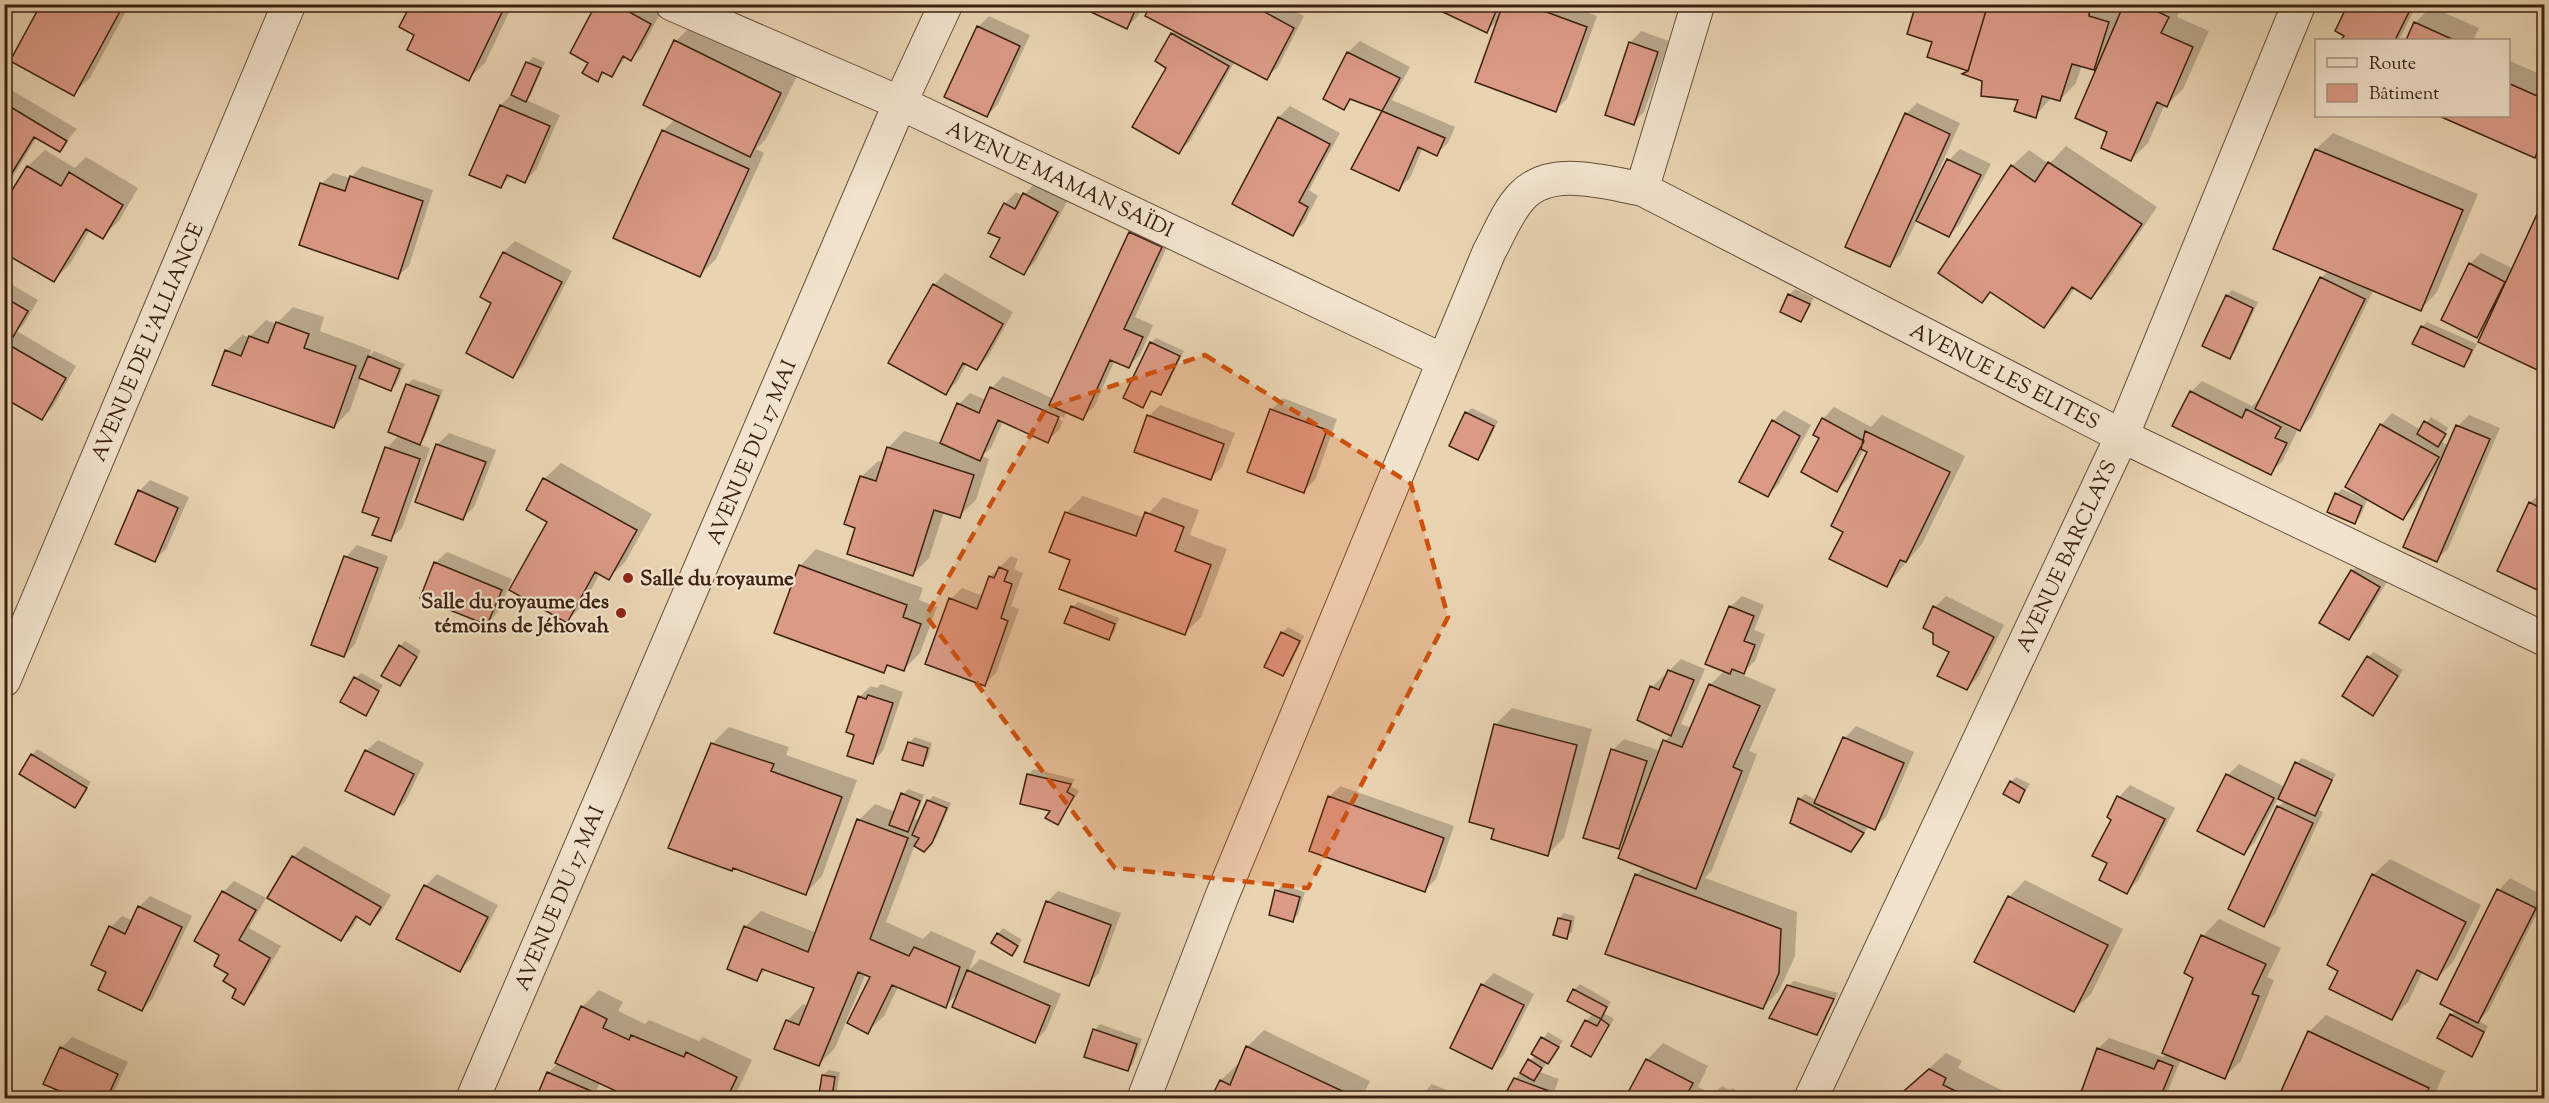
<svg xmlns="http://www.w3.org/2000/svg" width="2549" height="1103" font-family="'Sorts Mill Goudy',serif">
<rect width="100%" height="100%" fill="#e9d4b2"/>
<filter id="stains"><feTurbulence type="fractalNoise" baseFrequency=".00333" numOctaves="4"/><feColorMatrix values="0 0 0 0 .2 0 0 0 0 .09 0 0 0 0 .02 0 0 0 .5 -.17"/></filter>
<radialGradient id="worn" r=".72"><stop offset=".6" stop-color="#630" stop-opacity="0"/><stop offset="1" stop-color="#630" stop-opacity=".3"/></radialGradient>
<path fill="#0003" d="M4,4H12L4,16Z
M43,4H130L90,78L73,94Z
M412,4H513L485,63L468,79Z
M597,4H647L661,12L642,48L631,59L626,57L612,75L605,72L597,80L590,62Z
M1077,4H1143L1138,16L1127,27Z
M1152,4H1282L1304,16L1278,67L1266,78L1235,61L1190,141L1179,152L1168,68L1172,34L1176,30Z
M1566,4L1597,16L1567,99L1555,110L1500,18L1487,31L1427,5Z
M1918,4H2182L2177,17L2209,31L2183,89L2167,105L2165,104L2148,143L2131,160L2109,132L2096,69L2082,65L2076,83L2060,100L2052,97L2035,116L2020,98L1964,74L1969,69L1934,41Z
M2350,4H2417L2399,40H2343Z
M2431,7L2479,28L2473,40H2407L2415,23Z
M989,16L1030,35L998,104L987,116L978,27Z
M692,25L797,76L766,139L756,149L764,153L716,259L700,275L615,237L664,130L675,119L676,41Z
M1641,31L1669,41L1644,112L1633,123L1630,43Z
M1360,41L1410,67L1392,100L1455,127L1448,143L1436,154L1423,147L1410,178L1398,189L1354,168L1384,111L1353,98L1344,108L1325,99L1348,52Z
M533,57L545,62L531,95L526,100L560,115L536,170L525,181L512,175L500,187L471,174L501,105L512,94L528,63Z
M2508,60L2544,76V146L2534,156L2443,116H2508Z
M13,91L77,129L59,150L37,137L4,191V100Z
M1917,103L1960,123L1929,193L1931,194L1949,160L1960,149L1991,164L1960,224L1949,236L1917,220L1901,254L1890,266L1906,114Z
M1290,106L1340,133L1309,190L1318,196L1304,223L1293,234L1234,204L1279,117Z
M2333,133L2478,194L2437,292L2421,309L2374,289L2311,418L2300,429L2287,423L2286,426L2297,431L2282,462L2270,473L2191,392L2202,381L2252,406L2259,399L2261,400L2321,278L2329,270L2275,248L2316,149Z
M2066,146L2157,207L2107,281L2091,298L2075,288L2060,310L2044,326L1992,291L1982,301L1940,273L2012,166L2029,150L2049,164Z
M45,150L75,168L86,157L138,188L119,221L102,237L90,230L70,264L54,280L4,206L28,166Z
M362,166L433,190L409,266L397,277L321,184L333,173L350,178Z
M1035,183L1068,200L1035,262L1024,273L1002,238L1005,204L1016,192L1023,196Z
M2544,202V371L2480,342L2487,326L2476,336L2470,264L2481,253L2514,269Z
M1141,222L1172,236L1135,317L1153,325L1140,355L1129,366L1115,360L1094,407L1082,418L1067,411L1064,418L994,387V390L1063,421L1059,430L1047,441L1003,421L991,448L982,456L989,459L976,500L959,516L944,511L929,558L913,574L857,527L861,477L878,461L883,462L888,448L904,431L942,443L959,404L970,393L986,400L992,388L1003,376L1054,399L1130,233Z
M515,241L572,271L524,365L513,376L493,303L482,296L504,252Z
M945,273L1013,312L988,357L976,369L967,363L957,382L945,393L934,285Z
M4,280L38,300L24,324L17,331L76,366L53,407L42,418L4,396V335L8,332L4,330Z
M1795,289L1814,298L1800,320L1782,311L1790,294Z
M2232,290L2258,302L2235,352L2230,357L2227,295Z
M293,307L324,317L320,331L371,350L369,357L374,351L405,364L396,384L391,389L361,378L350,410L334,427L226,351L242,335L249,337L266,320L276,324Z
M2427,322L2477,344L2469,360L2464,365L2422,327Z
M1156,338L1184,351L1166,388L1161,394L1153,390L1143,406L1151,343Z
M413,379L443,390L425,437L419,444L430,448L402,528L390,539L380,517L387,448L399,435L390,432L408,384Z
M1283,398L1337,419L1315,480L1304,491L1271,410Z
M1160,405L1235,433L1222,467L1210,479L1149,416Z
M1834,407L1871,427L1882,415L1965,456L1922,544L1887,585L1845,531L1868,451L1864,449L1848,479L1837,490L1821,438L1823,419Z
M1472,408L1498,421L1483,453L1477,458L1466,413Z
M1784,410L1811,425L1779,484L1767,496L1773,421Z
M2392,413L2421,430L2431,417L2448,428L2440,441L2449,446L2458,426L2469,415L2500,428L2448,549L2436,560L2441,464L2439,463L2414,507L2403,518L2368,498L2360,517L2354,522L2336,494L2342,489L2365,499L2366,497L2347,486L2381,425Z
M449,433L496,450L474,507L463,518L417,501L438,444Z
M561,463L652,514L625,562L609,578L600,573L583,605L567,621L549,521L544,479Z
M150,480L189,497L166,549L155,560L139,491Z
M2544,489V592L2499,570L2530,503Z
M1083,496L1145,518L1163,497L1199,510L1190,535L1227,549L1201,617L1185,633L1072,559L1066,513Z
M357,545L388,556L355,644L344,656L346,557Z
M816,549L923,588L919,600L937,607L920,653L904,669L890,664L883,671L800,566Z
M447,552L512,579L498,612L487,624L435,563Z
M1011,556L1018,559L1014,569L1023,573L1011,606L1019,609L996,673L984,684L951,599L962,588L983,596L990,577Z
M2363,559L2391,575L2360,627L2349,638L2321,623L2352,571Z
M1742,596L1764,605L1754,630L1765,634L1755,661L1743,672L1737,669L1736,672L1776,689L1749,751L1757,754L1712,870L1705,878L1797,912L1795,956L1779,991L1763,1007L1636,875L1644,867L1626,840L1618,848L1613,750L1624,739L1658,750L1654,760L1657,761L1665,741L1671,735L1652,687L1663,676L1667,677L1670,670L1681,659L1705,669L1681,724L1692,728L1711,684L1725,670L1730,607Z
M1946,596L2004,625L1978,677L1966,689L1935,607Z
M1078,602L1119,618L1114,633L1108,639L1072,607Z
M1288,627L1304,636L1288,669L1282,675L1266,667L1282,633Z
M405,641L421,651L400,684V646Z
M2374,652L2403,670L2373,714L2368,657Z
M361,673L383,685L365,714L356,678Z
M881,684L903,692L883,751L872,763L856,734L859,697L871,686L877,688Z
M1512,708L1592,729L1564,838L1548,854L1496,828L1471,821L1496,724Z
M1856,726L1914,752L1886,817L1874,828L1869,826L1851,850L1800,799L1805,794L1817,800L1845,738Z
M729,727L789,747L786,755L857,780L822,876L806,893L734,867L670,847L713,743Z
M915,737L932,743L928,759L922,764L909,743Z
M378,740L424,763L405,802L393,813L366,751Z
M37,749L91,782L75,806L32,755Z
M2302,758L2336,774L2319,810L2323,812L2275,914L2264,925L2278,807L2285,801L2278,798L2255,842L2244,854L2199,830L2228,775L2239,764L2285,787L2296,763Z
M1034,769L1075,779L1071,786L1079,791L1058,823L1052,809L1028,775Z
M2016,777L2030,784L2019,801L2011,782Z
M2130,785L2175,808L2138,881L2126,892L2109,862L2113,819L2109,817L2119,797Z
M1340,786L1454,826L1436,879L1425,890L1329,797Z
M908,789L924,795L915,819L920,821L928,801L933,796L951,803L937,836L930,845L918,836L886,922L923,939L931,931L976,951L969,970L980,959L1061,994L1046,1030L1035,1041L959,993L945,1006L898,987L884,1016L867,1032L872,976L866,973L835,1048L818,1065L787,1021L803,1004L808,1006L816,988L767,969L756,979L745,927L761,911L817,933L859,820L875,804L896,812L903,794Z
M304,846L391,895L381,912L370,923L359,916L352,928L341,939L293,857Z
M2390,859L2481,905L2453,962L2437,978L2423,971L2408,1002L2391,1018L2340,970L2373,875Z
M437,874L498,905L471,959L459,970L398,939L426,885Z
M2510,878L2544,896V899L2489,1010L2479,1021L2488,1026L2477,1049L2471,1055L2451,1015L2456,1010L2442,1004L2499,890Z
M2025,880L2123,929L2091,994L2074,1010L2009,897Z
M234,881L266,898L249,928L281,946L254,992L243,1003L221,955L223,892Z
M1282,885L1305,892L1298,915L1292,920L1277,891Z
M1058,891L1121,913L1099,973L1088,984L1047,902Z
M150,896L192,916L153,998L142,1010L108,972L111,927L122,916L133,921L139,907Z
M1564,913L1575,916L1572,932L1566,937L1559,918Z
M2219,919L2281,948L2267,977L2274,980L2241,1061L2224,1077L2181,1059L2165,1098H2080L2098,1049L2109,1038L2163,1057L2167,1053L2195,977L2186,972L2203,936Z
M1003,928L1022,940L1012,954L998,934Z
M1494,973L1534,994L1503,1056L1492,1067L1482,985Z
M1794,981L1838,993L1822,1028L1817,1033L1788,986Z
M1580,984L1611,1002L1604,1013L1614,1019L1591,1055L1586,1021L1593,1014L1574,990Z
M599,990L623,1002L618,1011L645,1024L649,1020L699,1041L703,1037L752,1060L734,1098H636L600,1082L593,1098H537L548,1073L558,1063L582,1007Z
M2326,1015L2445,1071L2433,1098H2279L2309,1032Z
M1100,1024L1142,1039L1133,1064L1128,1070L1095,1030Z
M1264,1030L1370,1081L1365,1091L1372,1094L1370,1098H1213L1221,1080L1238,1064L1240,1065L1247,1047Z
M1548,1032L1563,1041L1540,1072L1559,1079L1552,1097L1555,1098H1505L1515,1079L1536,1054L1533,1053Z
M72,1037L128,1062L111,1098H80L45,1083L61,1048Z
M1663,1043L1708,1066L1698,1087L1713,1094L1722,1086L1730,1090L1732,1088L1743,1094L1745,1092L1758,1098H1627L1647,1060Z
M1946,1053L1962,1061L1958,1068L2017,1098H1898Z
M829,1070L840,1072L837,1090L832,1095L823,1075Z
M1432,1084L1466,1098H1419Z"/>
<path fill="#db9a86" stroke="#3c2010" stroke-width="1.5" d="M41,4H124L74,96L10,61Z
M411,4H506L469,81L407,50L414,35L399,27Z
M596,4H615L651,24L631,61L623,56L612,77L602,72L598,82L582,73L588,63L570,53Z
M1074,4H1138L1127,29Z
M1151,4H1250L1294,28L1267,80L1145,16Z
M1426,4H1499L1487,33Z
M1503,4H1525L1587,27L1556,112L1475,82Z
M1916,4H1988L1968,71L1927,57L1932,42L1907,34Z
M1988,4H2090L2089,16L2109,22L2094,70L2072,64L2060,101L2042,96L2036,118L2014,111L2018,100L1981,96L1982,81L1962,74L1968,71Z
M2124,4H2141L2169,17L2161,33L2193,47L2167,107L2157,102L2131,161L2101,148L2107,132L2075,118Z
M2348,4H2413L2395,40H2341L2344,36L2335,31Z
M2414,22L2454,40H2406Z
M977,26L1020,46L987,117L944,97Z
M1171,33L1229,66L1179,154L1132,127L1166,68L1155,61Z
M674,40L781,93L750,157L643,105Z
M1629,42L1658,52L1634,125L1605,115Z
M1347,52L1400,78L1382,111L1350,99L1344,110L1323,99Z
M526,62L541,68L526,102L511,95Z
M2508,83L2544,99V135L2535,158L2439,116H2508Z
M4,103L67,141L60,152L34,137L4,186Z
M500,105L550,126L525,183L507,175L501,188L469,175Z
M1382,111L1445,138L1437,156L1418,147L1399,191L1351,169Z
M1905,113L1950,134L1890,267L1845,247Z
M1278,117L1330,144L1299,202L1308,207L1293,236L1232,204Z
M662,130L749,169L700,277L613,238Z
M2315,149L2463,210L2421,311L2273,249Z
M1947,159L1981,175L1949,237L1916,221Z
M2048,162L2142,224L2091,299L2072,287L2044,328L1990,292L1982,303L1938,273L2011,165L2035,182Z
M27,166L61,186L69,172L123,205L103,239L86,229L54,282L4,253V203Z
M350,176L423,201L398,279L299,245L320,183L345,191Z
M1023,193L1058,212L1024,275L990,257L1000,238L988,233L1004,203L1015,209Z
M2544,199V373L2478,342Z
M1129,232L1162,247L1124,329L1143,337L1129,368L1110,360L1083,420L1049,405Z
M503,252L562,282L513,378L466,353L491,303L480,297Z
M2469,263L2505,282L2477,338L2441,320Z
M2320,277L2365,299L2300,431L2255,409Z
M933,284L1003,324L977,370L963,363L946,395L888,363Z
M1788,294L1810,304L1801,322L1780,312Z
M2226,295L2253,308L2230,359L2202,346Z
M4,297L28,311L13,337L4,332Z
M276,322L309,334L304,348L356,366L334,428L212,385L225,350L241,356L249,336L268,343Z
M2421,326L2472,350L2464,367L2412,344Z
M4,342L66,378L42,420L4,398Z
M1150,342L1180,356L1161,395L1151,391L1143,408L1123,398Z
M368,356L400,369L391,391L359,378Z
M406,384L439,396L420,445L388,432Z
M990,387L1059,417L1048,443L998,420L980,461L940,443L957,403L979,413Z
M2190,391L2242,418L2246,409L2281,427L2275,438L2287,443L2271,475L2172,426Z
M1270,409L1327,430L1304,493L1247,472Z
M1465,412L1494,426L1478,460L1449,446Z
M1147,415L1224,444L1211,480L1134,452Z
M1822,418L1864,441L1837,492L1801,472L1819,438L1813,435Z
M1772,420L1800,436L1768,497L1739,482Z
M2424,421L2446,434L2438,447L2417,434Z
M2380,424L2439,457L2403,520L2345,487Z
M2456,425L2490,439L2437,562L2403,547Z
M1865,431L1950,472L1906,562L1900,560L1887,587L1829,559L1843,532L1831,526L1867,452L1861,449Z
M436,444L486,462L463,520L415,502Z
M385,447L420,459L391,541L372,535L379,518L362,512Z
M887,447L974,475L960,518L934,510L913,576L847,554L855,528L844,524L860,476L876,481Z
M543,478L637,530L609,580L595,572L567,623L509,590L547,522L526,510Z
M138,490L178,508L155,562L115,544Z
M2335,493L2362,506L2355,524L2327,512Z
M2529,502L2544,510V593L2497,571Z
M1065,512L1136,536L1145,512L1184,527L1175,551L1211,565L1185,635L1059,589L1070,560L1049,552Z
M344,556L378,568L344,657L311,645Z
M434,562L502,590L487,625L420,598Z
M799,565L907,605L903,617L921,624L904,671L887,665L884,673L774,633Z
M999,567L1008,571L1004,581L1012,584L1001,618L1008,621L985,686L925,664L949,598L977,609L989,576L994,578Z
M2351,570L2380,587L2349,640L2319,623Z
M1071,606L1115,624L1109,640L1064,623Z
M1729,606L1754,616L1744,641L1755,645L1744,674L1732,669L1730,674L1705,664Z
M1933,606L1994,637L1967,690L1937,676L1949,652L1933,644V633L1923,628Z
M1281,632L1300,641L1283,676L1264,667Z
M399,645L417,657L400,686L381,676Z
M2367,656L2398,676L2373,716L2342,696Z
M1668,670L1694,680L1671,736L1637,720L1650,686L1659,690Z
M354,677L379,691L366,716L340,702Z
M1709,684L1760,706L1733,767L1742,771L1696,889L1618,858L1663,740L1682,747Z
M868,695L893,703L873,764L847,756L854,735L846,732L858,696L866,699Z
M1494,724L1577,745L1548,856L1491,839L1494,829L1469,822Z
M1843,737L1904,763L1875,830L1814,803Z
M908,742L928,748L923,766L902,760Z
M711,743L774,764L771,771L842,797L806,895L733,868L732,871L668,848Z
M1611,749L1647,761L1619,849L1583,838Z
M365,750L414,774L394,815L345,791Z
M31,754L87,788L75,808L19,774Z
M2295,762L2332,780L2315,816L2278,799Z
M1027,774L1071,784L1067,792L1074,796L1058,825L1045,818L1050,811L1020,804Z
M2226,774L2274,798L2244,855L2197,831Z
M2010,781L2025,790L2019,803L2003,794Z
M901,793L920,801L908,832L889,825Z
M1328,796L1444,838L1425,892L1309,851Z
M2117,796L2165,819L2127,894L2099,880L2107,863L2092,856L2111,820L2107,817Z
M1798,798L1864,833L1851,852L1790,823Z
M927,800L947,808L932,843L924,852L914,846L919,838L912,835Z
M2277,806L2313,823L2264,927L2228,909Z
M857,819L908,838L870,939L909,956L914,947L960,967L946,1008L892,985L868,1034L847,1023L870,977L858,972L819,1066L774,1049L786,1020L799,1025L814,988L762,969L757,981L727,969L744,926L808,952Z
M292,856L381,907L370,925L356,916L341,941L267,898Z
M1635,874L1781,929L1779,973L1763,1009L1605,954Z
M2372,874L2466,922L2437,980L2417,970L2392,1020L2329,989L2338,971L2327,965Z
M424,885L488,917L460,972L396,939Z
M2497,889L2536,908L2478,1023L2440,1004Z
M1275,890L1300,897L1293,922L1269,915Z
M222,891L256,910L239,940L270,958L244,1005L232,998L236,989L223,981L228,974L214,966L219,955L194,941Z
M2008,896L2108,945L2074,1012L1974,962Z
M1046,901L1111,925L1089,986L1024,962Z
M138,906L182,927L142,1011L98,990L106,972L91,965L109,926L125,934Z
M1558,918L1571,921L1567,939L1553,935Z
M997,933L1018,946L1012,956L991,943Z
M2201,935L2266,964L2252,994L2259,996L2225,1079L2162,1053L2193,978L2184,973Z
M967,970L1050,1006L1035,1043L952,1007Z
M1481,984L1524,1005L1492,1069L1450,1048Z
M1787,985L1834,999L1817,1035L1769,1018Z
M1573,989L1607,1007L1601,1019L1567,1001Z
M581,1006L607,1019L603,1028L629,1040L631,1035L684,1057L686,1052L737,1077L727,1098H631L555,1063Z
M2450,1014L2484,1032L2472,1057L2437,1038Z
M1601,1019L1609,1025L1591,1057L1571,1046L1585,1020L1597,1026Z
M1093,1029L1137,1044L1128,1071L1084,1057Z
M2308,1031L2429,1088L2425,1098H2278Z
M1541,1037L1559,1047L1548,1064L1531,1054Z
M1246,1046L1355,1097L1211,1098L1220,1080L1230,1085Z
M60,1047L118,1074L107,1098H76L43,1084Z
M2097,1048L2154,1069L2158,1060L2173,1066L2160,1098H2079Z
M1528,1059L1542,1068L1534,1081L1520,1073Z
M1646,1059L1693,1083L1685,1098H1625Z
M1929,1069L1946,1078L1943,1085L1970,1098H1896Z
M547,1072L591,1091L588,1098H536Z
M822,1075L835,1077L832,1097L819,1094Z
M1514,1078L1549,1091L1546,1098H1503Z"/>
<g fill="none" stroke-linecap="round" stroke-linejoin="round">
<defs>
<path id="minor" d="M672,4L900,103L1444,361
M1698,4L1642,189L2122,436L2544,639
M4,680L289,4
M473,1098L900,103L946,4
M1144,1098L1222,896L1489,252C1499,234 1507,212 1522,196C1551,165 1606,183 1642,189
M1811,1098L2122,436L2299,4"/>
</defs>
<use href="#minor" stroke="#674d38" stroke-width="35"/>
<use href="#minor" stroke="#f1e3cd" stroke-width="33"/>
</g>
<path fill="#ce500d" fill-opacity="0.2" stroke="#ce500d" stroke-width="4.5" stroke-dasharray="12 8" stroke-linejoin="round" d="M1205,355L1411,484L1448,617L1308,888L1115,868L926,616L1046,408Z"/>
<g fill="#8f2418" stroke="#f1e3cd" stroke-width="2">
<circle cx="628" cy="578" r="6"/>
<circle cx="621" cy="613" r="6"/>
</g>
<g text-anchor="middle" stroke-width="4.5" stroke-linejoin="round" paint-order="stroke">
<g font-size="21" fill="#3c2010" stroke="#f1e3cd">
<text transform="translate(1060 179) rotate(25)" y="7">AVENUE MAMAN SAÏDI</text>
<text transform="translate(147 342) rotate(-67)" y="7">AVENUE DE L'ALLIANCE</text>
<text transform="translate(2005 376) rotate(27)" y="7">AVENUE LES ELITES</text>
<text transform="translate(751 452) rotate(-67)" y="7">AVENUE DU 17 MAI</text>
<text transform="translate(2066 556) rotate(-65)" y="7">AVENUE BARCLAYS</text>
<text transform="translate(559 898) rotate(-67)" y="7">AVENUE DU 17 MAI</text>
</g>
<g font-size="21" font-weight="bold" fill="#3c2010" stroke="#f1e3cd" text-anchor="start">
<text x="640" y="585">Salle du royaume</text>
<text x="609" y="608" text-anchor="end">Salle du royaume des<tspan x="609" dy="24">témoins de Jéhovah</tspan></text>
</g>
</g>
<rect width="2549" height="1103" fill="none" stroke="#e9d4b2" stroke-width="24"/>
<rect x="6" y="6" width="2537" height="1091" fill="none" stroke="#3c2010" stroke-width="3"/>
<rect x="12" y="12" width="2525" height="1079" fill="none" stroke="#3c2010" stroke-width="1.5"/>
<rect x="2315" y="39" width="195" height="78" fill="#f1e3cd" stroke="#a99581" stroke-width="1.5"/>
<rect x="2327" y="58" width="30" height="9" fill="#f1e3cd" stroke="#a99581" stroke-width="1.5"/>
<text x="2369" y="69" font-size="18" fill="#3c2010">Route</text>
<rect x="2327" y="84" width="30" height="18" fill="#db9a86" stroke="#a99581" stroke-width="1.5"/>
<text x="2369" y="99" font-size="18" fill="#3c2010">Bâtiment</text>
<rect width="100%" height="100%" filter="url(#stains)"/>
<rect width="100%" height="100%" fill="url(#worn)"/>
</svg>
